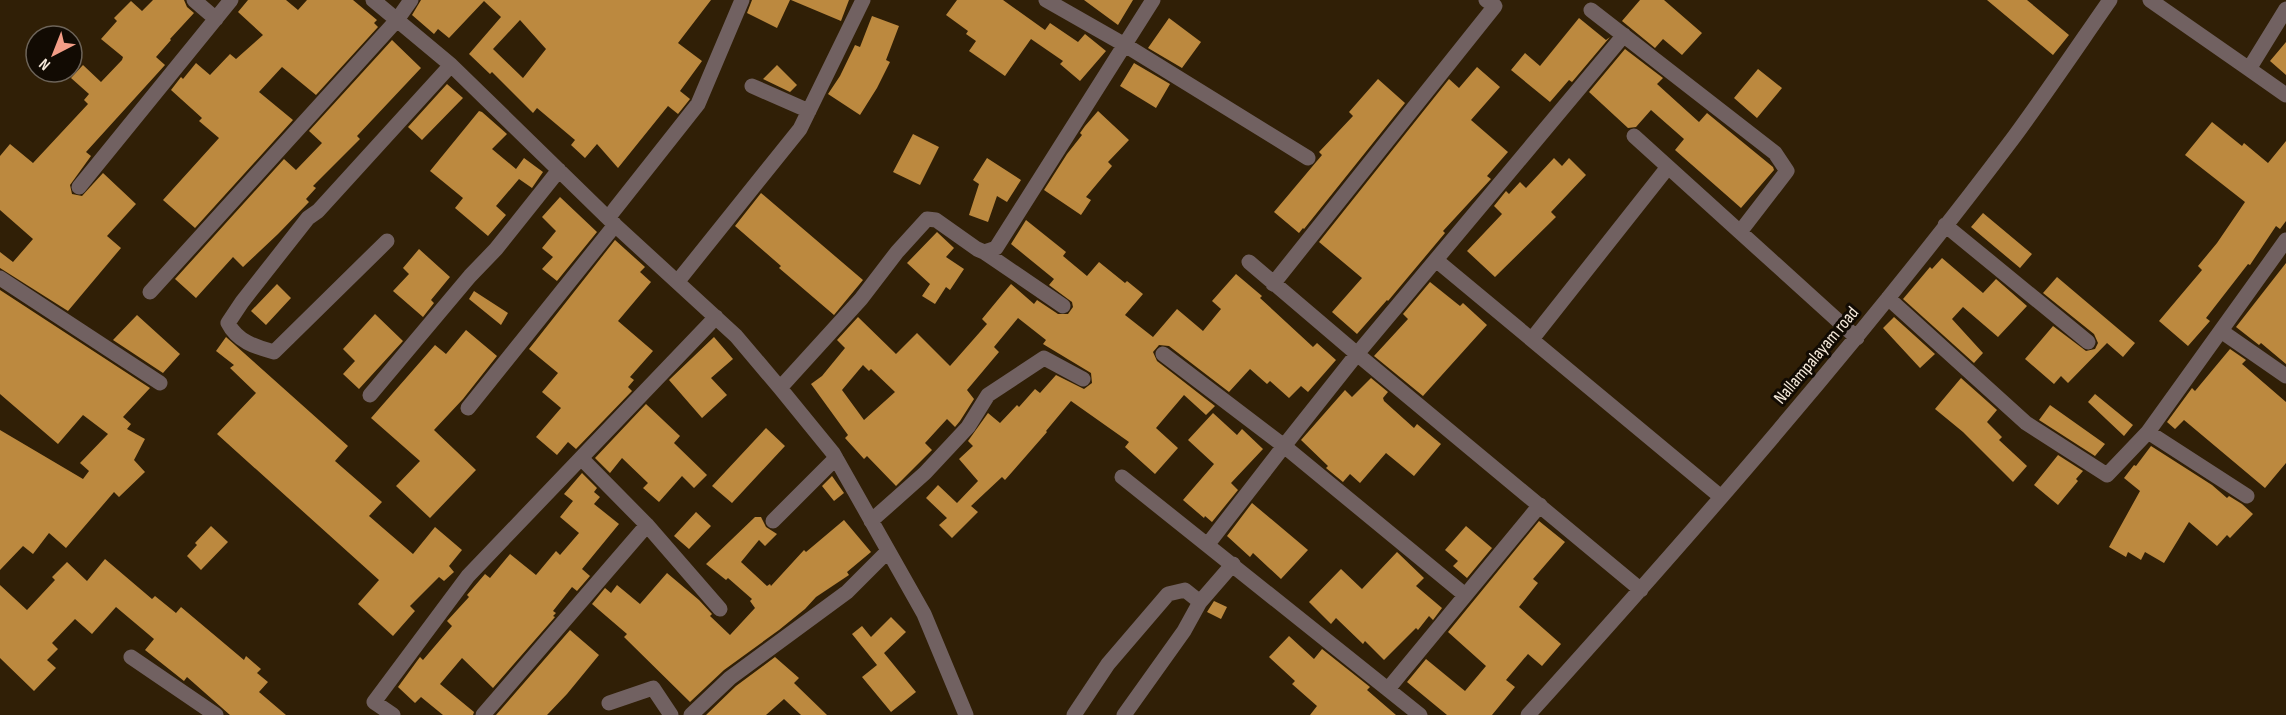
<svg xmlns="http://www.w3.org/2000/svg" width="2286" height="715" font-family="'Sofia Sans Condensed',sans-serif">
<rect width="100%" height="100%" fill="#301f06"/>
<path fill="#bc893f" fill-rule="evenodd" d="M153,0H184L187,7L194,13L170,39L171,40L156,57L165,65L86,152L91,156L70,185L72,194L82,196L103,173L136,204L107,236L121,248L68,311L0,268V252L13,262L33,239L0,210V156L10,144L33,163L88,104L84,100L89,94L71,78L83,65L101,82L122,60L123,57L101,39L117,21L114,18L131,1L142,11Z
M248,0H286L298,10L307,0H353L377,20L374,23L378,27L316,95L282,67L259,92L293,120L195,228L163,200L219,138L199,121L202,118L171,90L181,77L183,79L196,63L210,75L230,54L236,59L263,35L238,12Z
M421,0H711L678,43L702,61L680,91L690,99L678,114L668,106L618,168L597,144L585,158L571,145L575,140L537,108L533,113L492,72L490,74L469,54L501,17L484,1L449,38L438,29L434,34L412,15ZM520,20L546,49L523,78L493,49Z
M752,0H790L777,28L747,13Z
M791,0H849L841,21Z
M957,0H1003L1045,30L1050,23L1078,42L1085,34L1106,51L1080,81L1060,64L1063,61L1031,39L1005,76L969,51L976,41L966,34L968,31L946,15Z
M1084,0H1133L1118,25Z
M1640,0H1664L1702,33L1682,55L1663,39L1655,48L1622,21Z
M1987,0H2027L2069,35L2053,55Z
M872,16L899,26L886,60L890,62L877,88L860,115L828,94L840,76L855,45L860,47Z
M1169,18L1201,42L1182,68L1148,48Z
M1579,18L1606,40L1610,37L1572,82L1569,80L1550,102L1511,70L1525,53L1540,66Z
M392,40L421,68L357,136L360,139L313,186L316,188L306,199L309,202L278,234L243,267L233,257L196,298L175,279L284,159L296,170L322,143L309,131Z
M2286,42V75L2270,61Z
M1625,49L1663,78L1657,84L1699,122L1707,113L1773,167L1774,170L1741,208L1675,150L1684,139L1651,110L1636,127L1628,128L1589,92Z
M1134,63L1170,84L1156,108L1120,86Z
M777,65L797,85L790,92L763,79Z
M1477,67L1500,87L1471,120L1508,152L1487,176L1491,179L1443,231L1445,233L1388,301L1387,300L1357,334L1332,312L1362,278L1319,242L1449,79L1459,88Z
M1758,69L1782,88L1757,118L1734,98Z
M1378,79L1405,103L1304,229L1303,228L1299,233L1274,212L1322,155L1319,152L1353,116L1349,112Z
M447,84L463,98L422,140L408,127Z
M479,111L482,112L507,134L492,149L516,169L524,158L543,172L532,188L519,179L496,206L506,215L488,236L455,208L463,198L430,171Z
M1098,111L1129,140L1108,162L1112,166L1086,197L1091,200L1081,215L1044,190L1067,154L1082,135L1080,133L1085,126Z
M2212,122L2242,146L2244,143L2268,163L2286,141V221L2280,229L2276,226L2250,265L2248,264L2206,318L2210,321L2188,346L2159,321L2202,270L2198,266L2217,243L2245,202L2185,155Z
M913,134L939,147L920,185L893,172Z
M987,158L1021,180L1007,202L997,196L988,222L969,215L979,184L973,180Z
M1554,158L1562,166L1569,158L1586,175L1551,212L1556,217L1495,277L1467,251L1502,214L1494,206L1506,191L1509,194L1520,182L1526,188Z
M761,193L863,280L834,315L779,268L781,266L735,226Z
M560,197L597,232L557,281L542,269L553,257L542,248L556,231L542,217Z
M1983,213L2032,254L2020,268L1971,227Z
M1026,220L1066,252L1063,256L1087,276L1099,262L1125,283L1127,281L1143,294L1125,315L1153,337L1177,309L1203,331L1221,309L1212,301L1236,274L1262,296L1260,298L1313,347L1317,343L1336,360L1308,392L1301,386L1289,398L1270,381L1267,384L1250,369L1229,392L1169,346L1159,345L1153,352L1157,361L1215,406L1206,415L1184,395L1156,428L1178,448L1155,474L1125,447L1129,442L1071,401L1046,431L1047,432L1005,480L1002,477L971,506L978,512L952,538L939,525L947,518L926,498L938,485L957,503L978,481L959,459L973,446L968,441L988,413L1000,423L1017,405L1019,407L1035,389L1040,393L1056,375L1084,389L1092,383L1091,373L1043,344L1046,340L1018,318L994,347L999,352L967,390L974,399L960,421L955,427L947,419L925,443L932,450L896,486L867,456L864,459L845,438L848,435L811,384L822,376L845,348L837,340L858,317L896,354L917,333L950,366L987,324L982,319L1011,284L1034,304L1037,300L1058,314H1068L1073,307L1072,302L1049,285L1054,279L1011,244ZM863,365L869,371L871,369L895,392L864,420L842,390Z
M937,232L954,248L946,257L964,269L950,290L946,287L935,304L922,296L930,284L907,263Z
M615,240L645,267L640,272L651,282L618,321L653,351L630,377L634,380L628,387L632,391L576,449L568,442L557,455L536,437L561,408L542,392L558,373L529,349Z
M419,249L450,277L431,300L434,303L423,317L393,291L409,274L403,268Z
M1942,258L1983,293L1996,279L2027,306L1998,337L1963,307L1952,319L1983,353L1974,363L1903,299L1930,267L1932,269Z
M2286,263V364L2261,343L2259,345L2236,327Z
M2057,277L2135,343L2123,357L2107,343L2068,383L2061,376L2054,384L2025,359L2053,326L2086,351L2095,349L2098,343L2094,334L2043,293Z
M1430,282L1460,306L1463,303L1487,325L1423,396L1374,356L1408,319L1403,314Z
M277,284L291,298L266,325L251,311Z
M0,290L150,388L123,417L131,424L127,429L145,439L134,460L145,472L119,497L114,492L66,548L49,533L33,554L23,546L0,570V430L83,479L89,471L80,463L108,434L83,415L58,444L0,394Z
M474,291L508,313L501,325L469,299Z
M375,314L403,341L359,389L343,374L355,361L343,349Z
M137,315L180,354L163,373L113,340Z
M1894,317L1935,354L1920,368L1883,328Z
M466,330L497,356L463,399L434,430L476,470L430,518L396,486L420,461L371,418L435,345L446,354Z
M226,337L348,446L335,461L382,502L369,516L413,554L435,527L462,550L449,566L454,572L444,581L439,577L410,606L415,611L393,636L358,604L379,580L217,434L256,393L230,368L234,365L216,351Z
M714,337L733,359L711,378L727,395L702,418L669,380Z
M2230,349L2246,360L2242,364L2286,402V463L2265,488L2184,420L2175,429L2167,422L2192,388L2195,391Z
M1371,378L1388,392L1383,398L1384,401L1414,428L1417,424L1441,444L1414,476L1386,453L1360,483L1350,474L1343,482L1326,468L1328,466L1301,440L1345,390L1352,397Z
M1961,378L1997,410L1987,422L2002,437L1999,440L2027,466L2013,482L1963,432L1935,409Z
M2095,394L2133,425L2124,436L2088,402Z
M646,404L680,436L674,443L707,475L694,488L682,476L659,502L643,488L648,483L622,458L610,473L595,458Z
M2050,405L2105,444L2095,456L2039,420Z
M1213,413L1237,435L1242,429L1263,449L1231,483L1238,490L1212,522L1205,516L1204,518L1183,500L1214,464L1188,440Z
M766,428L785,446L732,503L712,486Z
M2151,446L2212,485L2227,498L2229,496L2242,504L2253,514L2230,538L2227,535L2217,546L2189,522L2164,563L2145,552L2141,560L2128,552L2126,557L2109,547L2140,491L2124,478L2134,465L2136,466Z
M2058,455L2083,471L2076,479L2078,481L2058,505L2034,485Z
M582,473L597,488L594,492L600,497L594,504L619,524L582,569L590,576L577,591L572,587L553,611L556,613L553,616L555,617L493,688L462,658L440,684L474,712L473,715H443L421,697L415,703L398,687L417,661L420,657L423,660L452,626L447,621L469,597L467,595L485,574L490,578L510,554L536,575L556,551L560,555L579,533L560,517L573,501L564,494Z
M832,476L844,493L834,501L822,486Z
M1252,503L1308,550L1281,579L1253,553L1250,557L1227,536Z
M696,512L711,526L689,549L674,536Z
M755,517H761L766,527L777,534L765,546L759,540L741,562L767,586L770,584L771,586L804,550L806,552L844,520L871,552L847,572L849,575L816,597L805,609L779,630L724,670L690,702L624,637L627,634L592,604L605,588L611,593L617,585L640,604L667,573L699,600L712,614L710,616L730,635L755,608L750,601L752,599L728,578L726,580L706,564Z
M1539,521L1565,542L1533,579L1538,583L1519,607L1561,644L1542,666L1528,654L1506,680L1515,687L1492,715H1447L1407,682L1426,659L1465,691L1486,666L1448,632Z
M211,526L228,542L201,570L187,556L197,545L195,543Z
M1466,526L1492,548L1467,578L1453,566L1458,561L1445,550Z
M1397,552L1424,578L1416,586L1442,608L1433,620L1429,616L1418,630L1416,628L1384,660L1365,641L1363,644L1336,618L1331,624L1309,602L1341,569L1362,589Z
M105,559L152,599L155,596L176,613L181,607L244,660L246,656L261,669L257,673L268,682L259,692L286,715H230L187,677L184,681L145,650L154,639L116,607L92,634L75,619L52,643L58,649L47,660L56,668L34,691L0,658V585L27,610L55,580L52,577L67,562L87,581Z
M1214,601L1227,607L1221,619L1207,612Z
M891,617L906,632L884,653L916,692L891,712L862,677L877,665L852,634L862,626L871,637Z
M570,630L599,655L567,694L547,715H496Z
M1289,636L1314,659L1322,649L1370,687L1367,690L1396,715H1310L1317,706L1292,684L1295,681L1269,657Z
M775,657L799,678L794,683L827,715H801L784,699L766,715H706L736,686Z"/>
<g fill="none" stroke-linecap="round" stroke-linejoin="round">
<path stroke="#716161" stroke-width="15" d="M194,0L216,19
M373,0L451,65L615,225L736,336L780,388L833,453L924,614L966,715
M1046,0L1125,45L1308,158
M2150,0L2249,69
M2286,9L2249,69L2286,95
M1591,10L1775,153L1787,171L1740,232
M1624,35L1357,354L1641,590
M752,86L809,111
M1634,136L1857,338
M79,187L231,0
M1945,225L2088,342
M387,241L274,352C255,347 237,341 228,323L242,302L308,218L318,211L451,65
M984,252L1063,306
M1436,260L1721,497
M1249,262L1357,354L1284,446L1465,595
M0,278L160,383
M678,281L800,129L863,0
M1273,284L1495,6L1486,0
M150,292L397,20L411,0
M1888,298L2026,423L2107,475L2148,432
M2221,331L2286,376
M1532,339L1668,167
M1163,354L1284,446L1208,544
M780,388L861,299L897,252L927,219L936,220L977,249L984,252L996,248L1153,0
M370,395L470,276L496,249L559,170
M468,408L615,225L609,217L615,209L698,104L742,0
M581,458L647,525
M1122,477L1420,715
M2247,496L2148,432L2286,240
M773,521L836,458
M871,521L925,473L968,427L988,395L1044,358L1083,379
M131,657L216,715
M1388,689L1540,505
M609,703L653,688L671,715
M393,715L374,702L468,576L716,317
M483,715L647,525L720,609
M691,715L730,678L847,592L888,551
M1074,715L1108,664L1168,594L1185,590L1200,602
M1124,715L1184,631L1200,602L1233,564
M1528,715C1697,528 1863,338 2014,137C2047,92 2078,46 2110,0"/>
</g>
<g text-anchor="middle" stroke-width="6" stroke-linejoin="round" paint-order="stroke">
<g font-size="18" fill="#f5e9da" stroke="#120b03">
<text transform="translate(1816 355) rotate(-50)" y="6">Nallampalayam road</text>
</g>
</g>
<g transform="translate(54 54) rotate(222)"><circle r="28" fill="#120b03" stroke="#6d6459" stroke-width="1.5"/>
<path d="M0-4.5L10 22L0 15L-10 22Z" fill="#f49e87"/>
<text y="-9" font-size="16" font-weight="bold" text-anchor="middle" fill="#f5e9da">N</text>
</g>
</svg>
